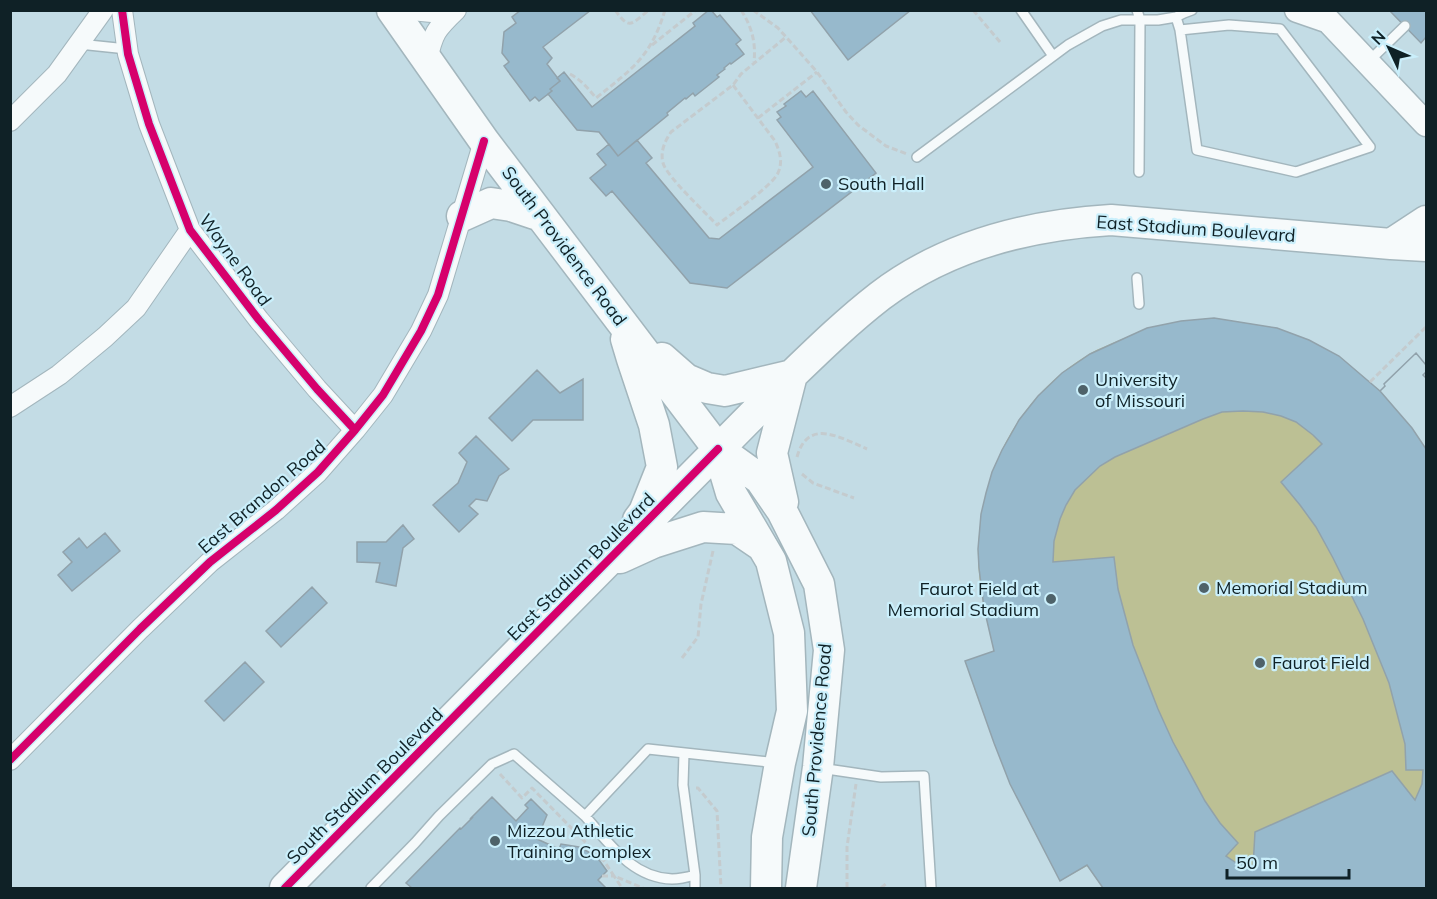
<svg xmlns="http://www.w3.org/2000/svg" width="1437" height="899" font-family="Mulish,sans-serif">
<rect width="100%" height="100%" fill="#c3dce5"/>
<path fill="#bcc094" d="M1214,318L1277,328L1339,356L1380,391L1412,428L1426,449V888H1103L1087,866L1060,881L1010,784L977,696L965,661L994,651C986,618 977,583 978,548C982,468 1019,396 1089,354C1099,348 1111,344 1122,339C1130,336 1138,331 1147,329C1168,322 1192,320 1214,318Z"/>
<path fill="#97b9cc" stroke="#91a2ab" stroke-width="1.5" fill-rule="evenodd" d="M521,10H591L543,47L552,58L547,64L560,81L550,89L552,91L539,101L535,97L530,101L504,66L509,62L502,53L504,32L516,23L512,17Z
M709,10H711L717,17L720,15L741,40L736,44L744,54L731,64L730,63L724,68L725,69L717,75L719,77L695,96L693,93L686,99L685,98L667,113L668,115L618,156L599,132L577,130L548,94L552,91L550,89L560,81L557,78L564,72L592,107L695,26L693,23Z
M810,10H911L848,60Z
M1389,10H1426V37L1421,43Z
M801,91L806,97L813,91L876,173L727,288L690,283L612,191L606,196L590,178L606,165L597,154L609,144L618,156L637,140L652,158L646,163L709,238L719,239L813,167L777,120L781,117L777,112L786,106L784,104Z
M1214,318L1277,328L1309,340L1339,356L1380,391L1385,386L1384,384L1416,353L1426,365V372L1423,375L1426,378V888H1103L1087,865L1060,881L1010,784L994,743L965,661L994,651L984,608L979,568L978,549L981,514L986,493L992,472L1002,450L1019,420L1038,396L1062,373L1090,354L1147,328L1181,321ZM1243,411L1263,412L1281,416L1296,422L1313,435L1322,444L1281,482L1300,505L1316,527L1333,558L1363,619L1389,683L1405,744L1406,770H1423L1422,784L1415,800L1392,771L1255,832L1253,867L1235,862L1226,856L1238,843L1220,823L1205,801L1173,742L1158,709L1133,645L1118,589L1114,557L1053,562L1054,541L1060,519L1066,505L1075,490L1100,466L1115,457L1203,419L1222,412Z
M1416,353L1426,365V372L1423,375L1426,378V449L1412,428L1380,391L1385,386L1384,384Z
M537,370L560,393L583,379V420H533L512,441L489,418Z
M476,436L509,469L499,476L487,501L476,499L469,506L478,514L459,532L433,505L458,483L467,462L459,453Z
M403,525L414,539L403,548L396,586L376,582L380,563L357,562V542H386Z
M105,533L120,551L72,591L58,575L72,562L63,552L79,538L87,548Z
M312,587L327,603L281,647L266,631Z
M245,662L264,682L224,721L205,701Z
M492,797L516,821L528,808L525,805L531,799L547,815L537,839L559,849L561,844L579,847L600,858L599,860L607,871L598,880L606,888H412L406,883L460,828L461,829L472,818H471Z"/>
<g fill="none" stroke-linecap="round" stroke-linejoin="round">
<defs>
<path id="service" d="M1021,10L1053,56
M1137,10L1140,20L1139,172
M1176,17L1180,30L1197,150L1296,172L1370,147L1280,29L1229,25L1180,30
M79,44L127,49
M1368,62L1405,26
M917,157L1068,45L1102,26L1121,20H1158L1176,17L1184,13L1192,10
M1137,278L1139,304
M684,753L683,785L695,875
M820,768L881,777L924,776L931,888
M371,888L415,843L439,816L492,764L514,754L585,816
M695,888V875C688,877 680,879 672,879C632,878 609,843 585,816L648,749L777,763"/>
<path id="minor" d="M122,10L128,54L149,124L190,230L259,320L317,389L355,430
M411,10L432,12L440,10
M427,60C433,33 436,29 456,10
M10,121L57,74L103,10
M10,407L59,375L105,337L136,308L190,230
M10,760L140,629L210,562L276,510L318,472L355,430L383,395L421,331L438,295L484,141"/>
<path id="tertiary" d="M1297,10L1326,20
M1318,10L1426,124"/>
<path id="primary" d="M392,10L484,141L718,449L760,479L782,511L819,584L829,650L818,767L801,888
M462,216L491,203L511,206L541,216
M1391,244L1426,221
M626,339L632,359L654,425L662,467L644,512L638,520
M662,358L686,379L707,388L725,391L792,375L772,453L783,502
M718,449L731,493L771,561L789,633L792,711L780,763L767,837L766,888
M620,558L653,543L703,527L737,529L762,546
M285,888L792,375C821,347 849,320 880,296C947,245 1028,225 1111,220L1391,244L1426,246"/>
</defs>
<use href="#service" stroke="#a3b6bd" stroke-width="12"/>
<use href="#minor" stroke="#a3b6bd" stroke-width="22"/>
<use href="#tertiary" stroke="#a3b6bd" stroke-width="27"/>
<use href="#primary" stroke="#a3b6bd" stroke-width="33"/>
<path stroke="#c4cbce" stroke-width="3" stroke-dasharray="6 3" stroke-linecap="butt" d="M615,10C630,31 631,24 649,10
M741,10C752,27 756,43 754,62
M753,10L778,28L786,37L817,72L846,112L858,125L886,146L907,154
M973,10L1000,42
M652,45L696,10
M570,74C581,80 588,88 596,98C632,69 651,57 665,10
M733,85L775,141C780,152 783,162 778,173C771,187 731,214 717,225C706,213 667,177 663,163C660,151 665,141 671,132L733,85L741,74L786,37
M758,118L817,72
M1370,382L1426,327
M797,457C808,417 841,438 867,449
M802,474L813,483L854,498
M682,658L698,637L701,604L713,551
M500,774L522,798L532,788L604,861L614,876L643,888
M696,788H698L717,811L721,888
M602,876H614L622,888
M847,888V847L856,784
M881,888L887,883"/>
<use href="#service" stroke="#f6fafb" stroke-width="9"/>
<use href="#minor" stroke="#f6fafb" stroke-width="20"/>
<use href="#tertiary" stroke="#f6fafb" stroke-width="24"/>
<use href="#primary" stroke="#f6fafb" stroke-width="30"/>
<defs>
<path id="cycleway" d="M122,10L128,54L149,124L190,230L259,320L317,389L355,430
M10,760L140,629L210,562L276,510L318,472L355,430L383,395L421,331L438,295L484,141
M285,888L718,449"/>
</defs>
<use href="#cycleway" stroke="#caeffb" stroke-width="11"/>
<use href="#cycleway" stroke="#d6006c" stroke-width="8"/>
</g>
<g fill="#4e6269" stroke="#caeffb" stroke-width="2">
<circle cx="826" cy="184" r="6"/>
<circle cx="1083" cy="390" r="6"/>
<circle cx="1204" cy="588" r="6"/>
<circle cx="1051" cy="599" r="6"/>
<circle cx="1260" cy="663" r="6"/>
<circle cx="495" cy="841" r="6"/>
</g>
<g text-anchor="middle" stroke-width="4.5" stroke-linejoin="round" paint-order="stroke">
<g font-size="18" fill="#0f2126" stroke="#caeffb" text-anchor="start">
<text x="838" y="190">South Hall</text>
<text x="1095" y="386">University<tspan x="1095" dy="21">of Missouri</tspan></text>
<text x="1216" y="594">Memorial Stadium</text>
<text x="1039" y="595" text-anchor="end">Faurot Field at<tspan x="1039" dy="21">Memorial Stadium</tspan></text>
<text x="1272" y="669">Faurot Field</text>
<text x="507" y="837">Mizzou Athletic<tspan x="507" dy="21">Training Complex</tspan></text>
</g>
<g font-size="18" fill="#0f2126" stroke="#caeffb">
<text transform="translate(1196 229) rotate(4)" y="6">East Stadium Boulevard</text>
<text transform="translate(564 246) rotate(53)" y="6">South Providence Road</text>
<text transform="translate(235 260) rotate(54)" y="6">Wayne Road</text>
<text transform="translate(262 497) rotate(-41)" y="6">East Brandon Road</text>
<text transform="translate(581 567) rotate(-45)" y="6">East Stadium Boulevard</text>
<text transform="translate(817 740) rotate(-85)" y="6">South Providence Road</text>
<text transform="translate(365 786) rotate(-45)" y="6">South Stadium Boulevard</text>
</g>
</g>
<rect width="1437" height="899" fill="none" stroke="#0f2126" stroke-width="24"/>
<g transform="translate(1389 48) rotate(314)" stroke="#caeffb" stroke-width="4.5" paint-order="stroke">
<path d="M0-4.5L10 22L0 15L-10 22Z" fill="#0f2126"/>
<text y="-9" font-size="16" font-weight="bold" text-anchor="middle" fill="#0f2126">N</text>
</g>
<path d="M1227 869v9h122v-9" fill="none" stroke="#0f2126" stroke-width="3"/>
<text x="1236" y="869" font-size="18" fill="#0f2126" stroke="#caeffb" stroke-width="4.5" paint-order="stroke">50 m</text>
</svg>
